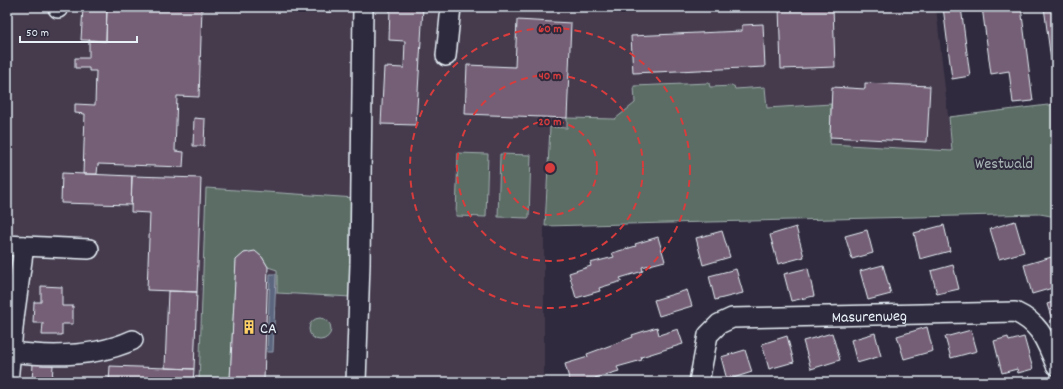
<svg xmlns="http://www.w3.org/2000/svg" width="1063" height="389" font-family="Dekko,sans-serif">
<rect width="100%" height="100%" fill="#2f2a3d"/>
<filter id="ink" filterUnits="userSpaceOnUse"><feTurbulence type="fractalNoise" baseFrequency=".025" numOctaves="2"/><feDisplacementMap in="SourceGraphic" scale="8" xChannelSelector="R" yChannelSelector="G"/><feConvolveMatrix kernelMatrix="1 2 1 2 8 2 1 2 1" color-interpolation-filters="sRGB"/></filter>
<g filter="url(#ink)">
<path fill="#443a4e" d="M7,7H936L952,151L551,127L544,226V382H7Z"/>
<path fill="#5b6d65" stroke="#a2afae" d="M709,83L710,87L734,86L735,89L765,87L767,108L831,104L830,144L952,151L949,117L1056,104V217L1040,214L545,226L550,127L567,128V118L615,119L635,103L634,86Z
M458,153L488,154L486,217L456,216Z
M500,154L531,155L529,218L498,217Z
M206,188L356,198L351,297L277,293V270L268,267L262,257L255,252L244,253L236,261L230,380H219V382H199Z
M309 329a11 11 0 1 1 22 0a11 11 0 1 1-22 0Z"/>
<path fill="#5c667e" stroke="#949eaf" d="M270,274H276L273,352H267Z"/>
<path fill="#745f76" stroke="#e8f1f8" d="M83,7H107L106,41L81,40Z
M107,7H202L199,97L177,96L175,151L184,152L183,167L98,164L97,174H83L85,114L75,113V104L95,105L96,71H89V68H75V58H89V40L106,41Z
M314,7H332V12L314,11Z
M390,7H423L416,125L381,124L384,67L404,68L405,41L389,40Z
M661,7H713L661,9Z
M779,7H833L835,67L781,69Z
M943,7H961L970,76L952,79Z
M982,7H1021L1033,101L1013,103L1009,71L991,74Z
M1044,7H1056V99Z
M517,20L571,23L567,118L465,114L467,65L515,67Z
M763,24L765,67L633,73L631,36L742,31V25Z
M865,83L930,86L927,142L830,137L832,87L865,89Z
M194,118L205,119L204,146H193Z
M62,173L132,176L131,205L61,203Z
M132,176L201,178L197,292L147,290L150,213L131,212Z
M1015,221L1024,252L999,259L990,229Z
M944,225L950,251L920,259L914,233Z
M796,227L804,257L778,264L770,235Z
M867,230L873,253L852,259L845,236Z
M722,231L730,257L703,265L696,238Z
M658,237L665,261L642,267L643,271L620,278L622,281L599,288L600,291L576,298L569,273L591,266L590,263L614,257L612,253L636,246L635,244Z
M255,251L262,257L268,267L264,380L326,382H219V380H230L236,260L244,253Z
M1055,256L1056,287L1032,294L1024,265Z
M883,265L891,294L868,300L860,271Z
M953,265L959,289L937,294L931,271Z
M808,268L814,296L791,301L784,274Z
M736,269L743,293L715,300L709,276Z
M41,286L62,287V306H73V324H62V335H42L43,323H33L34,302H41Z
M687,290L692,306L659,316L654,300Z
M168,291L197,292L194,369L165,368Z
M1056,301V333L1047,304Z
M657,327L659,335L678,329L683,344L641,357L642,360L617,367L619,371L595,378L596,380L570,382L565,364L588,357L587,354L633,337L632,335Z
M927,327L933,351L904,359L897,336Z
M971,330L977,351L951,358L945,337Z
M832,333L840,360L811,369L803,341Z
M875,333L881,356L857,363L851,340Z
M787,336L794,362L769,369L762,344Z
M1008,337L1009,341L1024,337L1033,369L1018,373L1017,369L1002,373L994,341Z
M745,350L752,372L727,380L721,357Z
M33,364L53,365L52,382H32Z
M110,366L194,369L193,382H109Z"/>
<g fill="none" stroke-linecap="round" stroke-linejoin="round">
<defs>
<g id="minor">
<path d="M58,8V7"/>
<path d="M446,56L451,7"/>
<path d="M7,245L24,246"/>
<path d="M7,312L14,318L8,382"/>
<path d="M14,318L24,246L89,249"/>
<path d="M11,352C51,357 96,357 133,340"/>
<path d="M356,382L360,264L363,7"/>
<path id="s1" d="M699,382L708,335L719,324L732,318L1015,312C1041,324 1045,340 1056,365"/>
</g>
</defs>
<use href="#minor" stroke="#e8f1f8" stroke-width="22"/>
<use href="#minor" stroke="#2f2a3d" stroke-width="19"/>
</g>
</g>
<g fill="none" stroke="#d83c3d" stroke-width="2" stroke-dasharray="7 5">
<circle cx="550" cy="168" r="47"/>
<circle cx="550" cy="168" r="93"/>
<circle cx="550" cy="168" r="140"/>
</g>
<defs>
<symbol id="building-bare" viewBox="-9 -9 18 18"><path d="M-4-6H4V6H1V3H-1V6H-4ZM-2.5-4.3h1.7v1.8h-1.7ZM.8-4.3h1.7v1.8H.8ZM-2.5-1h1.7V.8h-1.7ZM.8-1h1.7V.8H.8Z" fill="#ffd166" stroke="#2f2a3d" stroke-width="2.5" paint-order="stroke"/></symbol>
</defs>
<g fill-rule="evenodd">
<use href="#building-bare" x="239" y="317" width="20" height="20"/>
</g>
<g text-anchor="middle" stroke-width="4" stroke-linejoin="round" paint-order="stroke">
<g font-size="16" fill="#a9b6b6" stroke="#2f2a3d">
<text x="1004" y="168">Westwald</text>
</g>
<g font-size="16" fill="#e8f1f8" stroke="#2f2a3d">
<text dy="6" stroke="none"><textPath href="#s1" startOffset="215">Masurenweg</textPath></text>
</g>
<g font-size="16" fill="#e8f1f8" stroke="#2f2a3d" text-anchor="start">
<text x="260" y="333">CA</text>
</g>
</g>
<circle cx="550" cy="168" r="6" fill="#d83c3d" stroke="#2f2a3d" stroke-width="2"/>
<g font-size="12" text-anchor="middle" font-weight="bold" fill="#d83c3d" stroke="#2f2a3d" stroke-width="4" stroke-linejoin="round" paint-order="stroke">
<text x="550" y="32">60 m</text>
<text x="550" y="79">40 m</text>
<text x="550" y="125">20 m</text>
</g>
<rect width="1063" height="389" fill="none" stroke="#2f2a3d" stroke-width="24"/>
<rect x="12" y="12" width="1039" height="365" fill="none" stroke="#e8f1f8" stroke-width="1.5" filter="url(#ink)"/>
<path d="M20 36v6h117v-6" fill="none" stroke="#e8f1f8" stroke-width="2"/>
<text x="26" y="36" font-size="12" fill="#e8f1f8" stroke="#2f2a3d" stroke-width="3" paint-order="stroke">50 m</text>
</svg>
